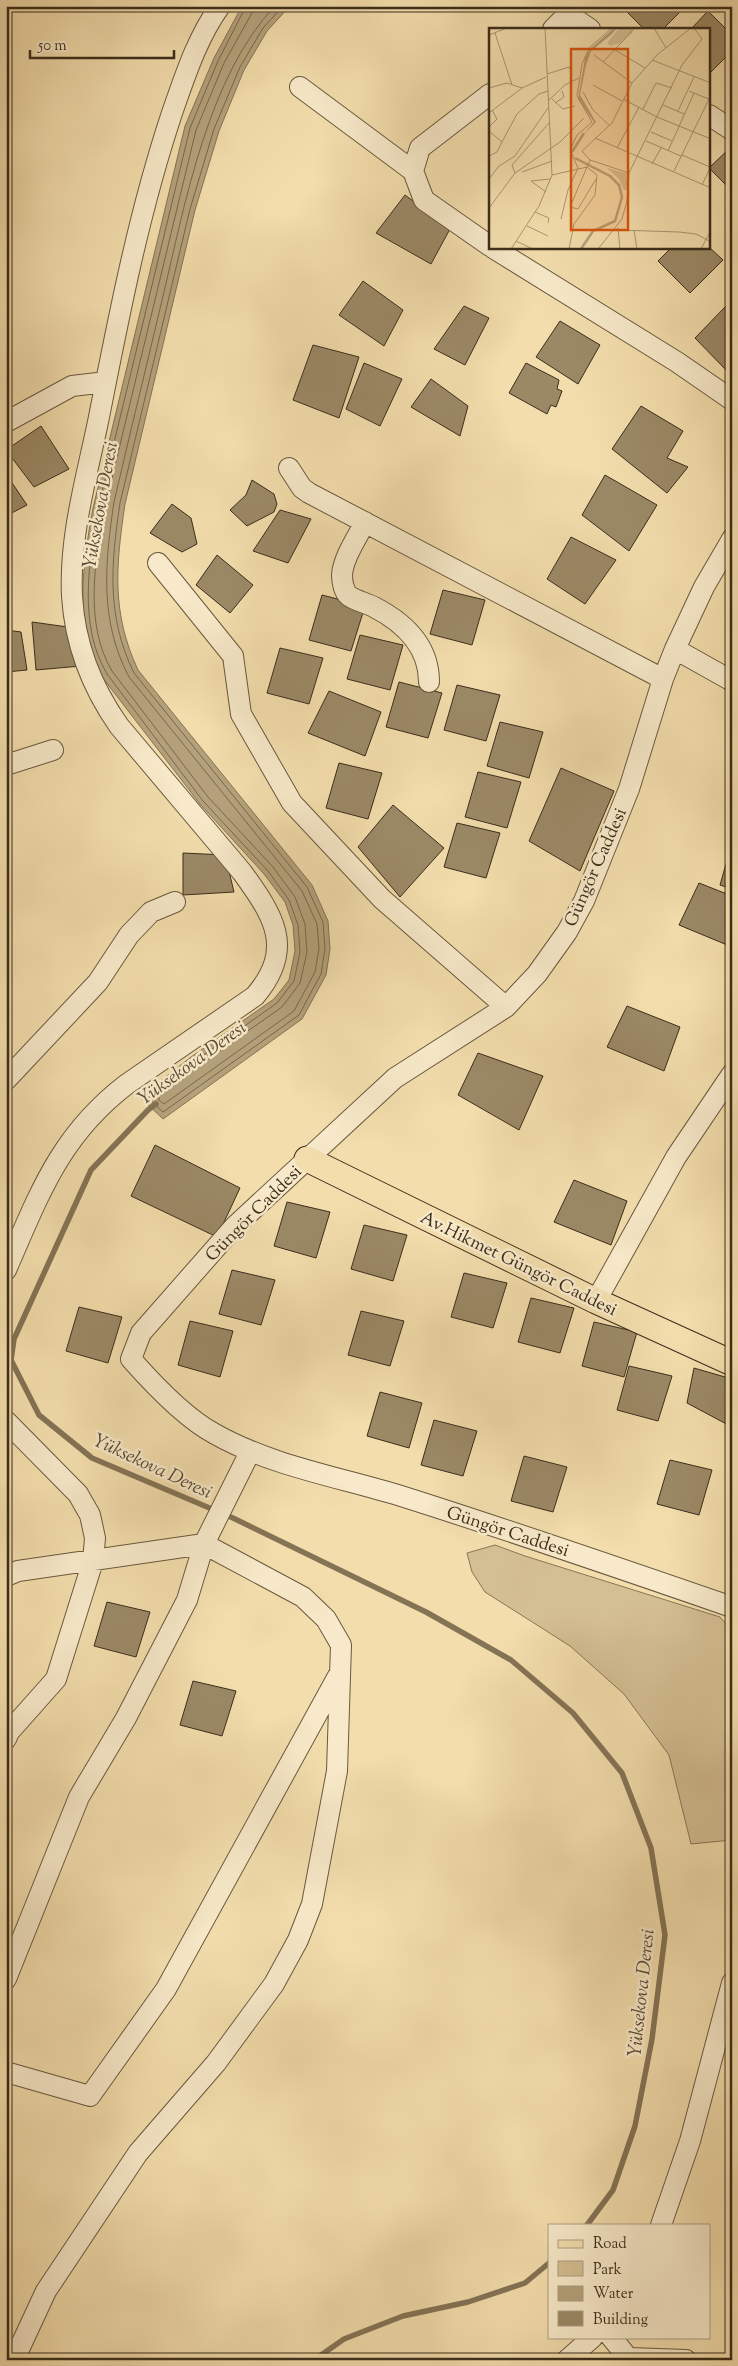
<svg xmlns="http://www.w3.org/2000/svg" width="738" height="2366" font-family="'Sorts Mill Goudy',serif">
<rect width="100%" height="100%" fill="#f3ddac"/>
<filter id="stains"><feTurbulence type="fractalNoise" baseFrequency=".004" numOctaves="4"/><feColorMatrix values="0 0 0 0 .2 0 0 0 0 .09 0 0 0 0 .02 0 0 0 .5 -.17"/></filter>
<radialGradient id="worn" r=".72"><stop offset=".6" stop-color="#630" stop-opacity="0"/><stop offset="1" stop-color="#630" stop-opacity=".3"/></radialGradient>
<path fill="#d4bf93" stroke="#887657" d="M495,1545L525,1556L720,1617L732,1631V1840L691,1844L669,1755L624,1694L570,1646L485,1592L472,1572L467,1553Z"/>
<path fill="#b4a17b" stroke="#847355" d="M242,6H290L267,31L244,70L219,131L195,210L125,504C116,565 111,612 138,670L312,885L328,921L330,949L326,975L302,1019L163,1119L140,1097L191,1057L274,999L289,980L295,951L293,925L285,902L264,874L200,804L102,677C73,627 83,563 93,508L185,126L214,58Z"/>
<g fill="none" stroke-linecap="round" stroke-linejoin="round">
<path stroke="#78674b" stroke-width="1" d="M246,6L218,61L190,128L98,509C89,562 78,625 107,674L203,801L268,871L289,900L298,925L300,952L294,981L277,1003L195,1061L150,1096V1100L163,1112L299,1015L321,974L325,948L323,922L307,887L134,673C106,616 111,564 120,503L190,209L214,129L240,67L263,28L283,6
M253,6L252,13L224,63L196,130L104,511C95,561 84,624 112,671L208,797L273,867L295,897L305,924L307,952L300,983L282,1007L198,1066L159,1096V1100L164,1104L294,1011L315,972L319,948L317,924L302,891L129,677C99,620 105,563 114,502C130,433 147,364 163,296C185,204 208,76 275,6"/>
<path stroke="#847355" stroke-width="5.5" d="M156,1104L148,1110L91,1170L14,1339L11,1360L39,1415L92,1458L233,1518L426,1612L511,1660L573,1713L622,1773L651,1848L665,1935L652,2039L635,2126L613,2190L587,2225
M314,2360L344,2339L403,2316L468,2302L525,2283L549,2263"/>
</g>
<path fill="#9b8966" stroke="#3b2d1b" d="M621,6H686L663,29H644Z
M708,11L732,35V51L709,74V29H691Z
M732,146V191L709,168Z
M405,195L450,229L431,264L376,233Z
M709,247L723,260L690,293L658,261L671,248Z
M363,281L403,310L384,346L339,315Z
M727,305L732,310V365L726,370L695,338Z
M464,306L489,318L465,365L434,349Z
M560,321L600,345L578,384L536,357Z
M313,345L359,357L339,418L293,400Z
M364,363L402,379L380,426L346,409Z
M526,363L559,380L557,389L562,391L556,407L551,405L547,414L509,393Z
M431,379L468,406L460,436L411,407Z
M641,406L683,431L667,458L688,467L667,493L612,449Z
M41,426L69,469L34,487L6,450Z
M6,474L27,505L6,516Z
M605,475L657,505L629,551L582,515Z
M252,480L274,494L277,504L274,512L247,526L230,510L246,495Z
M172,504L191,518L197,544L182,552L150,533Z
M280,510L311,519L288,563L253,551Z
M571,537L616,560L585,604L547,579Z
M217,555L253,585L230,613L196,585Z
M443,590L485,600L472,645L430,634Z
M322,595L365,606L351,651L309,640Z
M32,622L75,628L81,666L36,670Z
M6,630L21,632L27,670L6,672Z
M360,635L403,645L390,690L347,679Z
M280,648L323,658L309,704L267,693Z
M399,682L442,693L428,738L386,727Z
M457,685L500,695L486,741L444,730Z
M329,691L381,712L365,756L308,733Z
M500,722L543,732L529,778L487,766Z
M339,763L382,773L368,819L326,808Z
M561,768L614,791L580,871L529,841Z
M478,772L521,782L507,828L465,817Z
M393,805L444,848L400,897L358,847Z
M457,823L500,833L486,878L444,867Z
M732,843V889L720,885Z
M183,853L225,855L234,892L183,895Z
M699,883L732,896V947L679,925Z
M627,1006L680,1027L664,1071L607,1047Z
M478,1053L543,1076L519,1130L458,1095Z
M155,1145L240,1188L217,1237L131,1196Z
M574,1180L627,1201L611,1245L554,1222Z
M287,1202L330,1212L316,1258L274,1246Z
M364,1225L407,1235L393,1281L351,1269Z
M232,1270L275,1280L261,1325L219,1314Z
M464,1273L507,1283L493,1328L451,1317Z
M531,1298L574,1308L560,1353L518,1342Z
M79,1307L122,1317L108,1363L66,1351Z
M361,1311L404,1321L390,1366L348,1355Z
M190,1321L233,1331L220,1377L178,1365Z
M594,1322L637,1332L624,1377L582,1366Z
M629,1366L672,1376L658,1421L617,1410Z
M694,1368L732,1379V1427L687,1403Z
M380,1392L422,1403L409,1448L367,1436Z
M434,1420L477,1431L463,1476L421,1465Z
M524,1456L567,1467L553,1512L511,1501Z
M670,1460L712,1470L699,1515L657,1504Z
M107,1602L150,1612L136,1657L94,1646Z
M193,1681L236,1691L222,1736L180,1725Z"/>
<g fill="none" stroke-linecap="round" stroke-linejoin="round">
<defs>
<path id="minor" d="M568,14L590,29
M553,29L576,6
M300,87L413,171L424,200L490,246
M709,115L732,130
M413,171L420,148L490,94
M493,248L677,362L732,400
M6,422L72,386L106,382
M289,468L302,488L309,493L663,679
M365,522C357,538 343,558 342,575C342,582 344,592 349,596C356,601 367,603 374,607C405,623 429,646 429,682
M732,539L704,587L675,649L663,679L629,789L584,901L567,932L537,974L506,1007L395,1078L235,1226L141,1333L131,1359C153,1384 185,1418 215,1434C272,1466 339,1477 401,1496C512,1531 622,1569 732,1607
M158,563L233,656L241,714L292,803L382,899L506,1007
M675,649L732,681
M6,765L53,750
M6,1080L98,982L129,935L151,912L175,902
M6,1270C39,1195 59,1136 127,1084L255,996C296,948 273,915 242,872L119,726C91,686 75,645 72,596C69,536 87,476 99,417C119,315 139,212 172,113C185,76 197,38 220,6
M596,1301L676,1157L732,1074
M6,1421L78,1494L90,1515L95,1538L93,1561L56,1679L9,1732L6,1739
M6,1576L18,1571L204,1544L303,1597L326,1619L341,1645L337,1771L312,1904L298,1940L274,1984L216,2063L138,2153L46,2291L14,2360
M6,1979L79,1797L126,1718L187,1600L204,1544L250,1452
M6,2072L90,2096L166,1989L338,1676
M661,2225L690,2141L732,1983
M611,2337L630,2360
M630,2358L686,2360
M567,2360L593,2337"/>
<path id="major" d="M307,1159L596,1301L732,1363"/>
</defs>
<use href="#minor" stroke="#69593f" stroke-width="22"/>
<use href="#major" stroke="#3b2d1b" stroke-width="27"/>
<use href="#minor" stroke="#f7e9c9" stroke-width="20"/>
<use href="#major" stroke="#f3ddac" stroke-width="25"/>
</g>
<g text-anchor="middle" stroke-width="5" stroke-linejoin="round" paint-order="stroke">
<g font-size="18" fill="#3b2d1b" stroke="#f7e9c9">
<text transform="translate(595 867) rotate(-66)" y="6">Güngör Caddesi</text>
<text transform="translate(253 1213) rotate(-45)" y="6">Güngör Caddesi</text>
<text transform="translate(519 1263) rotate(26)" y="6">Av.Hikmet Güngör Caddesi</text>
<text transform="translate(508 1531) rotate(18)" y="6">Güngör Caddesi</text>
</g>
<g font-size="19" font-style="italic" fill="#594a33" stroke="#f7e9c9">
<text transform="translate(99 505) rotate(-80)" y="7">Yüksekova Deresi</text>
<text transform="translate(191 1062) rotate(-36)" y="7">Yüksekova Deresi</text>
<text transform="translate(153 1465) rotate(25)" y="7">Yüksekova Deresi</text>
<text transform="translate(640 1993) rotate(-84)" y="7">Yüksekova Deresi</text>
</g>
</g>
<g transform="translate(489 28)">
<rect width="221" height="221" fill="#f3ddac"/>
<path d="M130,0H143V5L131,15L121,18L118,15ZM118,140L137,145L139,162H135L130,151Z" fill="#d4bf93"/>
<path d="M125,0H128L122,7L102,23L97,37L91,67L107,94L94,107L105,94L89,71L96,30L101,21Z" fill="#b4a17b"/>
<path fill="none" stroke="#b4a17b" stroke-width="2.5" d="M83,124L95,105M86,130L121,148L130,157L133,169L126,193L104,203L92,221"/>
<path fill="none" stroke="#a99772" stroke-width="1" d="M165,0L177,20M6,5L23,57M0,7L18,0M126,22L156,40M105,27L143,55M163,32L222,55M114,34L146,0M58,46L80,39L82,43M104,57L133,73M0,60L18,55L33,60M200,63L222,72M94,64L104,82L121,98M63,71L74,81L86,78M134,71L168,89L222,111M60,72L76,57L90,50M66,75L75,69L73,63M174,77L195,86M154,81L167,55L183,60M189,83L205,49M0,85L33,60L57,49M0,99L8,91L3,82M0,103L13,114L28,86L50,66L59,63M162,104L183,113M106,110L222,160M157,113L192,128M128,120L150,79M179,123L205,65M193,127L221,139M0,128L8,124L13,114M101,132L81,179L89,181L107,151M163,136L172,120M185,143L222,67M33,144L63,133M26,145L23,137L60,95M140,145L101,132L93,123L123,95L143,55L169,26L202,0M140,145L193,37L213,11L205,0M63,147L98,139L108,147L106,167L85,196L80,221M0,151L10,138L26,128L59,80M213,157L222,138M57,164L42,153L61,151M0,180L26,145L71,114L95,90M46,184L60,190L59,195M72,191L79,162L89,140L81,122L88,107L103,94L88,68L93,36L100,20L123,0M38,198L59,208M129,200L131,221M130,202L190,204L207,206L222,214M145,202L148,221M27,213L44,221M22,221L50,178L63,147L56,0M109,221L133,191L138,173L140,145M212,221L222,202"/>
<path fill="#d7550e" fill-opacity="0.15" stroke="#d7550e" stroke-width="2.5" d="M82,21H139V202H82Z"/>
<rect width="221" height="221" fill="none" stroke="#3b2d1b" stroke-width="2.5"/>
</g>
<rect width="738" height="2366" fill="none" stroke="#f3ddac" stroke-width="25"/>
<rect x="8" y="8" width="723" height="2351" fill="none" stroke="#3b2d1b" stroke-width="2.5"/>
<rect x="12" y="12" width="713" height="2341" fill="none" stroke="#3b2d1b"/>
<rect x="548" y="2224" width="162" height="115" fill="#f7e9c9" stroke="#ac9e83"/>
<rect x="558" y="2240" width="25" height="8" fill="#f3ddac" stroke="#ac9e83"/>
<text x="593" y="2248" font-size="15" fill="#3b2d1b">Road</text>
<rect x="558" y="2261" width="25" height="15" fill="#d4bf93" stroke="#ac9e83"/>
<text x="593" y="2274" font-size="15" fill="#3b2d1b">Park</text>
<rect x="558" y="2286" width="25" height="15" fill="#b4a17b" stroke="#ac9e83"/>
<text x="593" y="2298" font-size="15" fill="#3b2d1b">Water</text>
<rect x="558" y="2311" width="25" height="15" fill="#9b8966" stroke="#ac9e83"/>
<text x="593" y="2324" font-size="15" fill="#3b2d1b">Building</text>
<path d="M30 50v8h144v-8" fill="none" stroke="#3b2d1b" stroke-width="2.5"/>
<text x="38" y="50" font-size="15" fill="#3b2d1b" stroke="#f7e9c9" stroke-width="4" paint-order="stroke">50 m</text>
<rect width="100%" height="100%" filter="url(#stains)"/>
<rect width="100%" height="100%" fill="url(#worn)"/>
</svg>
